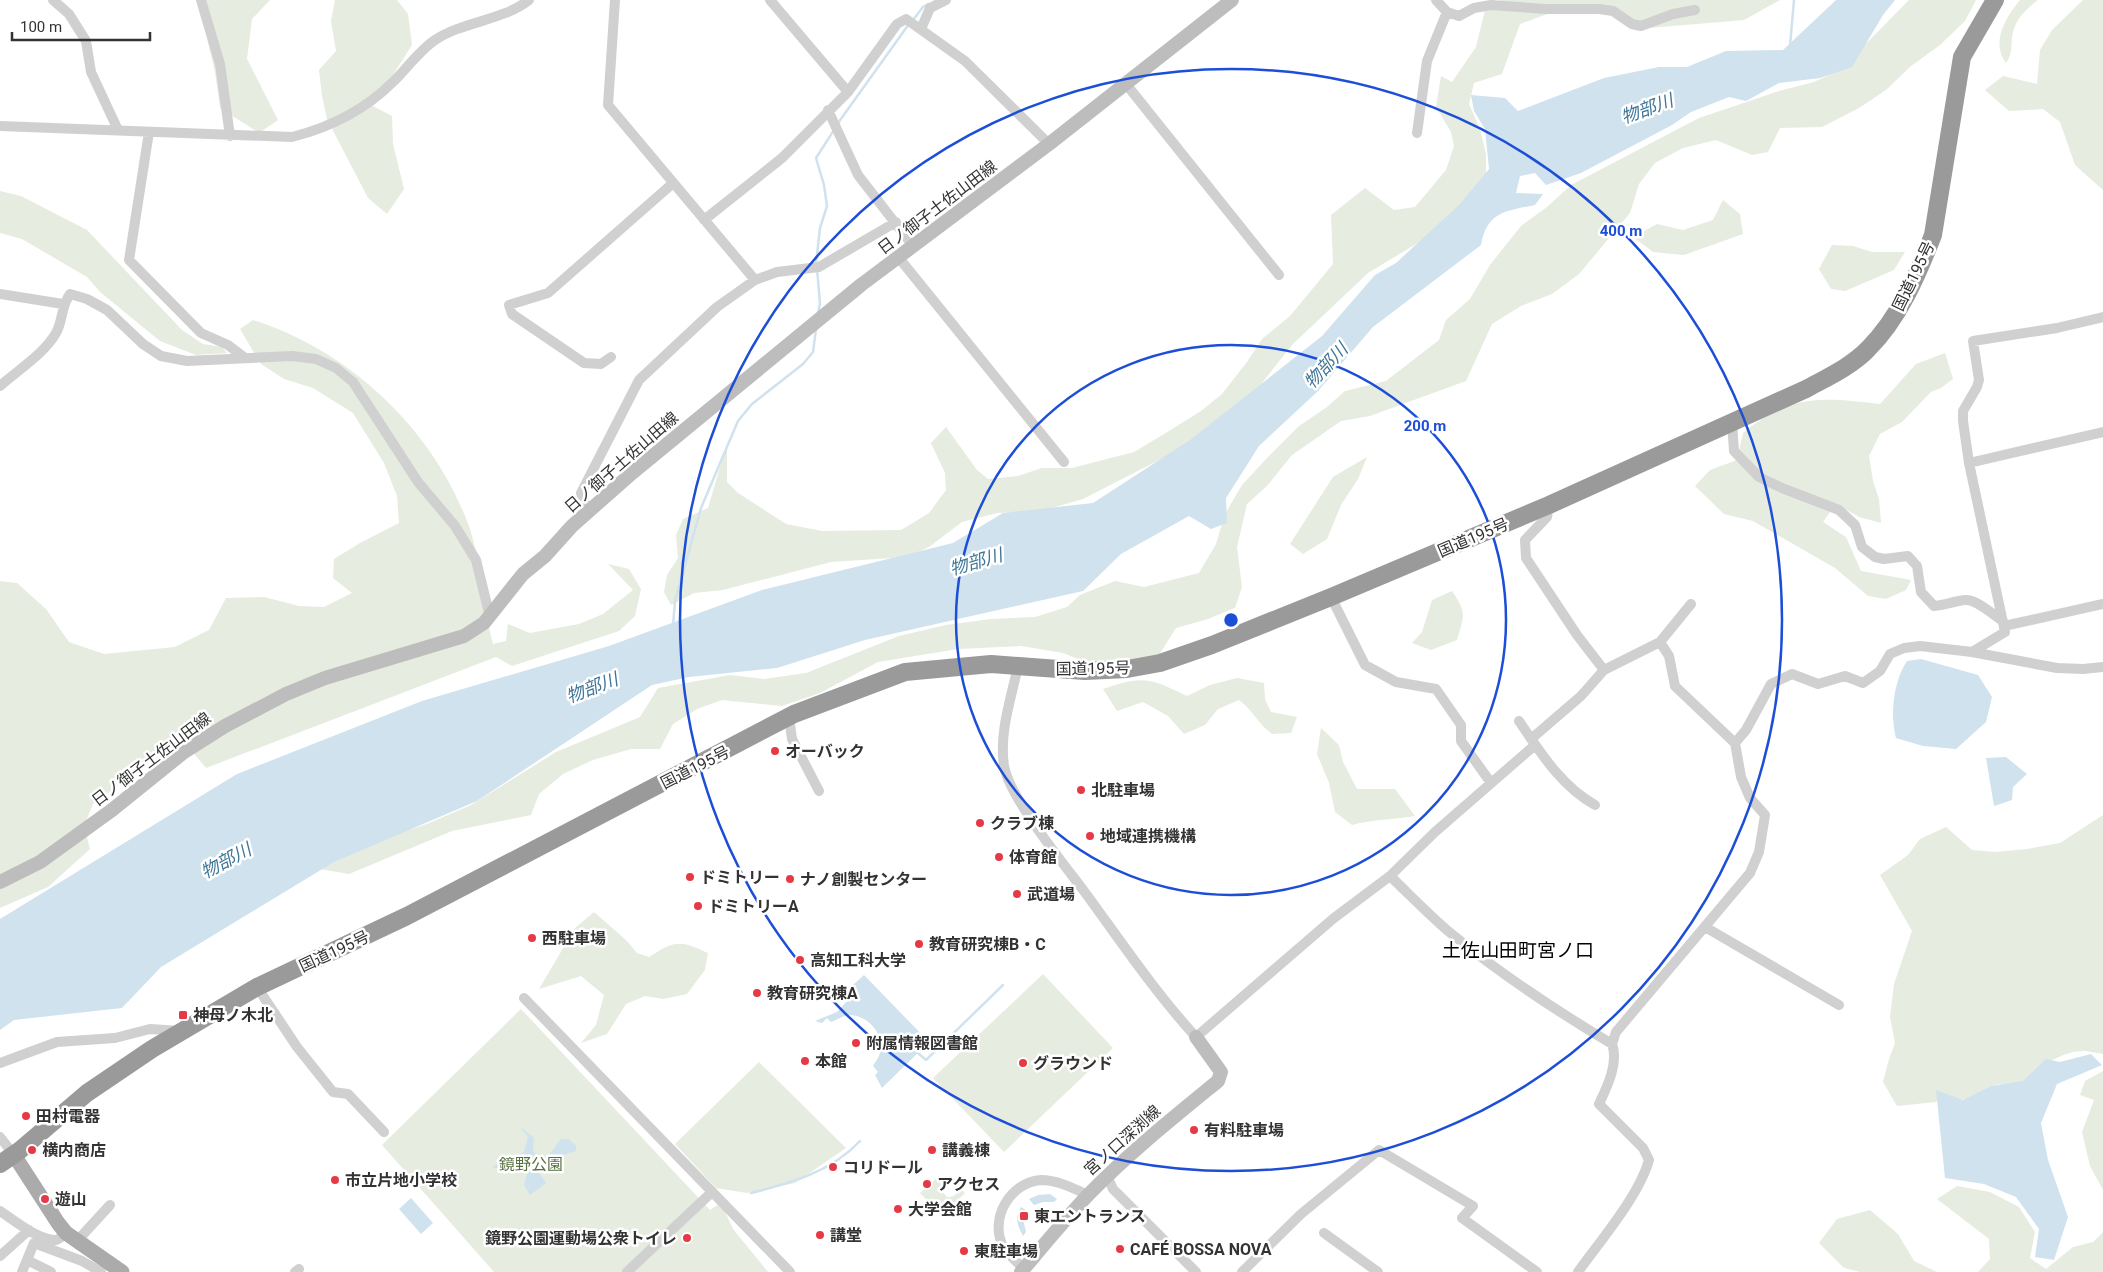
<svg xmlns="http://www.w3.org/2000/svg" width="2103" height="1272" font-family="Roboto,'Noto Sans JP',sans-serif">
<rect width="100%" height="100%" fill="#fff"/>
<path fill="#e6ecdf" d="M198,0H270L252,19L247,59L278,120L259,133L220,108L215,72Z
M335,0H397L408,14L412,45L373,106L392,116L393,144L404,189L387,214L368,198L327,119L322,96L319,70L336,51L331,21Z
M1501,0H1780L1744,20L1637,29L1594,4L1553,12L1520,24L1502,74L1474,83L1469,104L1480,129L1486,154V183L1431,235L1368,273L1292,345L1243,407L1171,454L1083,499L1041,511L997,513L962,522L929,547L907,557L831,562L723,590L694,593L671,605L664,592L667,575L678,558L676,535L683,519L708,508L727,443V482L738,493L786,524L822,531L901,530L929,513L946,490L945,473L931,443L946,427L977,470L988,479L1018,476L1042,468H1072L1134,452L1169,431L1201,411L1222,394L1247,362L1262,339L1290,316L1333,264L1331,215L1365,188L1394,210L1415,207L1446,170L1454,146L1451,132L1436,107L1441,76L1452,82L1476,47L1485,10Z
M1909,0H1976L1965,21L1940,45L1911,66L1886,90L1859,108L1822,127L1780,128L1768,152L1752,155L1716,140L1683,148L1655,163L1639,184L1630,213L1579,274L1552,294L1521,306L1492,324L1466,381L1370,416L1341,421L1292,455L1267,486L1247,504L1237,547L1242,587L1235,608L1208,619L1176,628L1159,655L1096,666L1063,653L1021,646L958,649L878,662L820,693L782,706L722,700L697,709L673,724L660,749H631L593,760L563,774L539,794L531,815L452,831L349,874L320,869L340,852L427,824L471,805L556,752L640,717L658,688L730,675L764,679L806,673L899,636L946,625L991,619L1035,617L1067,607L1080,595L1115,581L1144,587L1199,573L1216,544L1225,514L1242,485L1267,458L1299,426L1327,407L1345,391L1386,381L1439,340L1446,320L1470,299L1490,265L1521,226L1547,207L1571,185L1699,118L1779,91L1814,82L1840,70Z
M2020,0H2038C2027,8 2016,19 2013,32C2010,44 2014,52 2006,63C1990,42 2007,16 2020,0Z
M2083,0H2103V190L2075,165L2060,122L2043,109L2009,111L1985,90L2003,76L2037,84L2040,50L2052,30Z
M0,191L21,196L87,230L182,330L203,344L222,347L227,353L196,355L160,341L100,292L87,277L22,239L0,233Z
M1723,200L1740,214L1743,234L1684,255L1653,252L1633,237L1657,224L1683,230L1713,220Z
M1832,245L1853,246L1872,252H1905L1894,270L1845,291L1831,289L1819,269Z
M253,320C348,350 431,427 467,521C482,560 482,604 493,644L506,641L508,624L530,633L579,624L603,614L633,590L608,564L629,569L641,589L635,616L619,631L512,666L496,657L206,768L190,749L161,753L93,804L84,826L90,849L48,887L0,908V581L17,583L46,609L69,642L104,654L175,647L209,630L226,598L264,597L299,606L324,607L352,593L333,578L334,559L360,543L399,523L397,496L384,463L353,413L313,388L284,379L261,364L240,329Z
M1945,353L1953,379L1941,388L1931,392L1902,422L1880,434L1869,456L1873,481L1879,499L1881,523L1859,517L1836,504L1823,522L1846,537L1861,571L1911,580L1906,590L1886,599L1868,596L1835,568L1753,521L1724,514L1695,486L1710,470L1737,460L1743,433C1791,394 1821,397 1880,404L1916,364Z
M1367,457L1358,479L1341,505L1327,539L1303,554L1290,544L1333,477Z
M1452,591C1467,613 1464,615 1457,640L1431,650L1412,643L1422,632L1432,600Z
M1237,678L1264,683L1265,699L1271,712L1297,717L1291,733L1272,734C1258,724 1253,710 1239,700L1218,709L1205,725L1184,734L1168,716L1143,702L1117,711L1103,689C1143,675 1150,678 1187,696L1210,685Z
M1321,728L1339,745L1343,762L1357,789H1395L1415,816C1393,820 1373,819 1352,825L1335,812L1329,783L1317,754Z
M2103,815V1054C2096,1053 2089,1051 2083,1051C2061,1051 2034,1070 2020,1085C1998,1081 1985,1086 1970,1101L1941,1095L1936,1102L1897,1106L1883,1082L1889,1059L1895,1043L1890,1017L1894,984L1912,931L1880,875L1908,855L1920,839L1946,827L1972,850L1995,852L2027,849L2060,843Z
M594,912L627,941L637,953L649,957C675,940 680,940 708,953L705,970L687,994L663,999L645,996L626,1004L607,1034L581,1043L596,1025L604,995L581,976L539,989L575,928Z
M1043,974L1113,1048L1004,1152L933,1078Z
M521,1009L710,1210L721,1203L733,1229L768,1272H494L382,1145Z
M759,1062L846,1148L795,1183L747,1193L716,1188L675,1144Z
M2103,1071V1190L2090,1166L2082,1132L2094,1100L2080,1095L2085,1081Z
M938,1177L941,1180L940,1189L947,1197C955,1197 956,1195 959,1187L965,1193L942,1216L920,1193Z
M1957,1186L1990,1192L2019,1207L2035,1232L2030,1258L2046,1269L2073,1247L2093,1242L2103,1232V1272H1978L1990,1259L1989,1239L1937,1199Z
M1870,1210L1898,1234L1914,1261L1937,1272H1860L1844,1268L1819,1243L1837,1219Z"/>
<path fill="#cfe2ee" d="M1836,0H1895L1883,15L1852,67L1820,78L1779,83L1746,101L1729,97L1691,112L1672,125L1581,173L1546,185L1535,173L1520,176L1516,193L1543,194L1535,205C1507,211 1487,211 1481,245L1373,327L1318,391L1259,446L1226,498L1227,523L1211,529L1189,516L1121,554L1083,591L865,640L777,668L689,677L652,685L477,801L334,862L161,967L122,1008L14,1020L0,1030V919L237,774L422,701L609,646L762,590L953,543L1003,513L1093,503L1190,440L1322,336L1375,275L1396,263L1460,204L1489,169L1485,129L1474,111L1471,95L1505,98L1518,111L1604,78L1659,67H1687L1726,51L1783,50Z
M1921,659L1978,675L1992,697L1986,722L1956,749L1923,746L1896,738C1890,715 1893,682 1907,661Z
M2006,757L2027,774L2013,787L2012,800L1994,806L1986,758Z
M864,975L929,1042L882,1088L875,1075L878,1072L873,1066C876,1061 881,1054 881,1048C882,1031 866,1015 849,1015C844,1015 837,1020 831,1022L827,1018L822,1023L815,1021L837,1012L848,1000L852,986Z
M2091,1054L2102,1065L2057,1084L2041,1123L2048,1160L2068,1217L2054,1260L2035,1257L2039,1229L2016,1197L1984,1184L1945,1178L1936,1090L1963,1100L1991,1086L2023,1081L2046,1059L2060,1062Z
M519,1126L534,1138L533,1150L537,1156L547,1157L561,1139H569L576,1146V1151L560,1156V1162L556,1167L544,1166L538,1171L546,1183L530,1195L524,1185L528,1170L492,1168L506,1156H516L524,1152L528,1137Z
M1050,1194L1057,1199L1054,1202H1043L1034,1205L1029,1199L1038,1195Z
M411,1198L433,1223L421,1234L399,1209Z
M1021,1207L1026,1210L1023,1219L1026,1232L1023,1236C1017,1225 1015,1219 1021,1207Z"/>
<g fill="none" stroke-linecap="round" stroke-linejoin="round">
<path stroke="#cfe2ee" stroke-width="2.5" d="M913,20L923,7L928,4
M1790,46L1794,0
M838,123L909,24
M816,264L820,228L827,206L824,185L816,158L834,130
M817,269L820,303L818,314
M673,626L675,601L701,508L738,421L752,404L803,364L813,352L816,329
M918,1053L926,1060L1003,985
M751,1193C791,1183 831,1172 860,1141"/>
<path stroke="#d0d0d0" stroke-width="10" d="M53,0L69,14L86,41L91,72L118,130
M201,0L220,64L230,136
M615,0L608,105L755,280
M770,0L848,92
M1436,0L1447,12L1459,16L1474,8L1491,5L1546,9H1599L1613,11L1632,24L1641,26L1673,14L1695,10
M921,29L930,8L946,0
M1126,84L1279,275
M828,110L858,175L913,246
M0,126L292,137C332,127 365,110 394,81C407,68 420,50 435,40C464,21 502,21 529,0
M149,132L129,260L201,333L228,345L245,358
M1417,133L1427,61L1447,12
M704,220L782,158L848,92L897,24L906,19L965,61L1049,144
M899,258L1064,462
M0,294L63,304
M611,357L601,364L584,363L512,314L509,305L548,293L672,184
M0,386C18,370 44,354 56,333C63,321 61,306 70,294L87,299L107,310L143,344L161,356L187,361L292,356L316,359L336,368L353,382L418,482L455,526L476,560L490,617
M1732,422L1734,451L1759,477L1782,488L1839,510L1855,525L1862,547L1875,557L1884,559L1908,556L1917,566L1921,592L1934,606C1945,605 1955,601 1965,600C1977,599 1993,615 2003,621
M1969,463L2103,432
M1549,505L1547,517L1525,540L1526,558L1577,635L1604,670
M588,513L581,493L639,380L717,307L755,280L777,272L819,267L896,222
M1331,597L1365,665L1396,682L1436,689L1461,725V741L1491,783
M2004,626L2103,604
M1972,652L2005,632L1969,463L1963,421V411L1977,387L1979,380L1973,341L2057,328L2103,317
M1018,666C1011,699 999,732 1004,766C1009,796 1061,861 1081,887C1118,937 1153,990 1196,1037L1334,918L1390,876L1435,832L1535,745
M789,717L792,739L819,791
M1519,721C1540,752 1561,786 1595,805
M1531,739L1581,696L1604,670L1660,642L1691,604
M1735,743L1746,730L1771,684L1792,674L1818,684L1845,676L1863,683L1880,671L1890,654L1904,648L1920,646L1972,652L2057,668L2083,669L2103,667
M1390,876C1409,894 1428,914 1448,931C1499,973 1555,1010 1612,1044
M1705,927L1839,1005
M257,987L297,1047L333,1092L348,1094L384,1132
M524,998L790,1272
M0,1063L57,1042L115,1038L150,1029L180,1031
M0,1137L14,1155
M1107,1176L1113,1189L1196,1272
M0,1211C15,1221 34,1237 53,1240C58,1241 62,1236 66,1233
M1324,1233L1378,1272
M77,1241L110,1205
M0,1256L29,1230
M27,1260L51,1272
M1024,1268C1016,1262 1009,1255 1003,1246C989,1219 1010,1182 1041,1180C1057,1180 1073,1188 1088,1195
M22,1272L34,1243L82,1261L101,1272
M295,1272L299,1269
M627,1272L712,1192
M1242,1272L1301,1214L1379,1150L1473,1206L1462,1218L1537,1272
M1578,1272C1600,1241 1639,1196 1649,1160L1643,1148L1599,1104C1607,1087 1619,1063 1612,1044L1616,1032L1750,873L1759,852L1765,815L1750,798L1741,777L1735,743L1675,686L1669,656L1660,642"/>
<path stroke="#bdbdbd" stroke-width="14" d="M0,882L40,862L112,810L184,752L225,726L286,694L325,678L464,636L484,623L523,574L545,556L572,526L632,473L861,285L1049,144L1232,0
M1021,1272C1043,1246 1065,1219 1089,1194C1129,1153 1174,1117 1218,1081L1221,1072L1196,1037"/>
<path stroke="#ababab" stroke-width="15" d="M14,1155L58,1223L66,1233L122,1272"/>
<path stroke="#9a9a9a" stroke-width="18" d="M0,1164L19,1151L87,1093L152,1049L257,987L407,916L794,714L905,672L991,664L1085,671L1127,669L1160,663L1212,645L1331,597L1549,505L1806,389C1826,378 1852,366 1868,349C1899,318 1917,276 1933,235L1962,57L1995,0"/>
</g>
<g fill="none" stroke="#1d4ed8" stroke-width="2.5">
<circle cx="1231" cy="620" r="275"/>
<circle cx="1231" cy="620" r="551"/>
</g>
<g fill="#e63946" stroke="#fff" stroke-width="2">
<circle cx="775" cy="751" r="5"/>
<circle cx="1081" cy="790" r="5"/>
<circle cx="980" cy="823" r="5"/>
<circle cx="1090" cy="836" r="5"/>
<circle cx="999" cy="857" r="5"/>
<circle cx="690" cy="877" r="5"/>
<circle cx="790" cy="879" r="5"/>
<circle cx="1017" cy="894" r="5"/>
<circle cx="698" cy="906" r="5"/>
<circle cx="532" cy="938" r="5"/>
<circle cx="919" cy="944" r="5"/>
<circle cx="800" cy="960" r="5"/>
<circle cx="757" cy="993" r="5"/>
<rect x="178" y="1010" width="10" height="10" rx="2.5"/>
<circle cx="856" cy="1043" r="5"/>
<circle cx="805" cy="1061" r="5"/>
<circle cx="1023" cy="1063" r="5"/>
<circle cx="26" cy="1116" r="5"/>
<circle cx="1194" cy="1130" r="5"/>
<circle cx="32" cy="1150" r="5"/>
<circle cx="932" cy="1150" r="5"/>
<circle cx="833" cy="1167" r="5"/>
<circle cx="335" cy="1180" r="5"/>
<circle cx="927" cy="1184" r="5"/>
<circle cx="45" cy="1199" r="5"/>
<circle cx="898" cy="1209" r="5"/>
<rect x="1019" y="1211" width="10" height="10" rx="2.5"/>
<circle cx="820" cy="1235" r="5"/>
<circle cx="687" cy="1238" r="5"/>
<circle cx="1120" cy="1249" r="5"/>
<circle cx="964" cy="1251" r="5"/>
</g>
<g text-anchor="middle" stroke-width="5" stroke-linejoin="round" paint-order="stroke">
<g font-size="16" fill="#333" stroke="#fff">
<text transform="translate(937 207) rotate(-37)" y="6">日ノ御子土佐山田線</text>
<text transform="translate(1913 276) rotate(-64)" y="6">国道195号</text>
<text transform="translate(621 462) rotate(-41)" y="6">日ノ御子土佐山田線</text>
<text transform="translate(1473 537) rotate(-23)" y="6">国道195号</text>
<text transform="translate(1093 668) rotate(-1)" y="6">国道195号</text>
<text transform="translate(151 759) rotate(-37)" y="6">日ノ御子土佐山田線</text>
<text transform="translate(695 767) rotate(-27)" y="6">国道195号</text>
<text transform="translate(334 951) rotate(-25)" y="6">国道195号</text>
<text transform="translate(1122 1140) rotate(-42)" y="6">宮ノ口深渕線</text>
</g>
<g font-size="16" font-weight="bold" fill="#333" stroke="#fff" text-anchor="start">
<text x="785" y="757">オーバック</text>
<text x="1091" y="796">北駐車場</text>
<text x="990" y="829">クラブ棟</text>
<text x="1100" y="842">地域連携機構</text>
<text x="1009" y="863">体育館</text>
<text x="700" y="883">ドミトリー</text>
<text x="800" y="885">ナノ創製センター</text>
<text x="1027" y="900">武道場</text>
<text x="708" y="912">ドミトリーA</text>
<text x="542" y="944">西駐車場</text>
<text x="929" y="950">教育研究棟B・C</text>
<text x="810" y="966">高知工科大学</text>
<text x="767" y="999">教育研究棟A</text>
<text x="193" y="1021">神母ノ木北</text>
<text x="866" y="1049">附属情報図書館</text>
<text x="815" y="1067">本館</text>
<text x="1033" y="1069">グラウンド</text>
<text x="36" y="1122">田村電器</text>
<text x="1204" y="1136">有料駐車場</text>
<text x="42" y="1156">横内商店</text>
<text x="942" y="1156">講義棟</text>
<text x="843" y="1173">コリドール</text>
<text x="345" y="1186">市立片地小学校</text>
<text x="937" y="1190">アクセス</text>
<text x="55" y="1205">遊山</text>
<text x="908" y="1215">大学会館</text>
<text x="1034" y="1222">東エントランス</text>
<text x="830" y="1241">講堂</text>
<text x="677" y="1244" text-anchor="end">鏡野公園運動場公衆トイレ</text>
<text x="1130" y="1255">CAFÉ BOSSA NOVA</text>
<text x="974" y="1257">東駐車場</text>
</g>
<g font-size="16" fill="#56703f" stroke="#fff">
<text x="531" y="1170">鏡野公園</text>
</g>
<g font-size="18" font-style="italic" fill="#3f7597" stroke="#fff">
<text transform="translate(1647 109) rotate(-20)" y="6">物部川</text>
<text transform="translate(1326 366) rotate(-47)" y="6">物部川</text>
<text transform="translate(976 562) rotate(-16)" y="6">物部川</text>
<text transform="translate(592 688) rotate(-21)" y="6">物部川</text>
<text transform="translate(226 861) rotate(-28)" y="6">物部川</text>
</g>
<g font-size="19" fill="#000" stroke="#fff">
<text x="1518" y="957">土佐山田町宮ノ口</text>
</g>
</g>
<circle cx="1231" cy="620" r="8" fill="#1d4ed8" stroke="#fff" stroke-width="2.5"/>
<g font-size="15" text-anchor="middle" font-weight="bold" fill="#1d4ed8" stroke="#fff" stroke-width="5" stroke-linejoin="round" paint-order="stroke">
<text x="1621" y="236">400 m</text>
<text x="1425" y="431">200 m</text>
</g>
<path d="M12 32v8h138v-8" fill="none" stroke="#333333" stroke-width="2.5"/>
<text x="20" y="32" font-size="15" fill="#333333" stroke="#ffffff" stroke-width="4" paint-order="stroke">100 m</text>
</svg>
